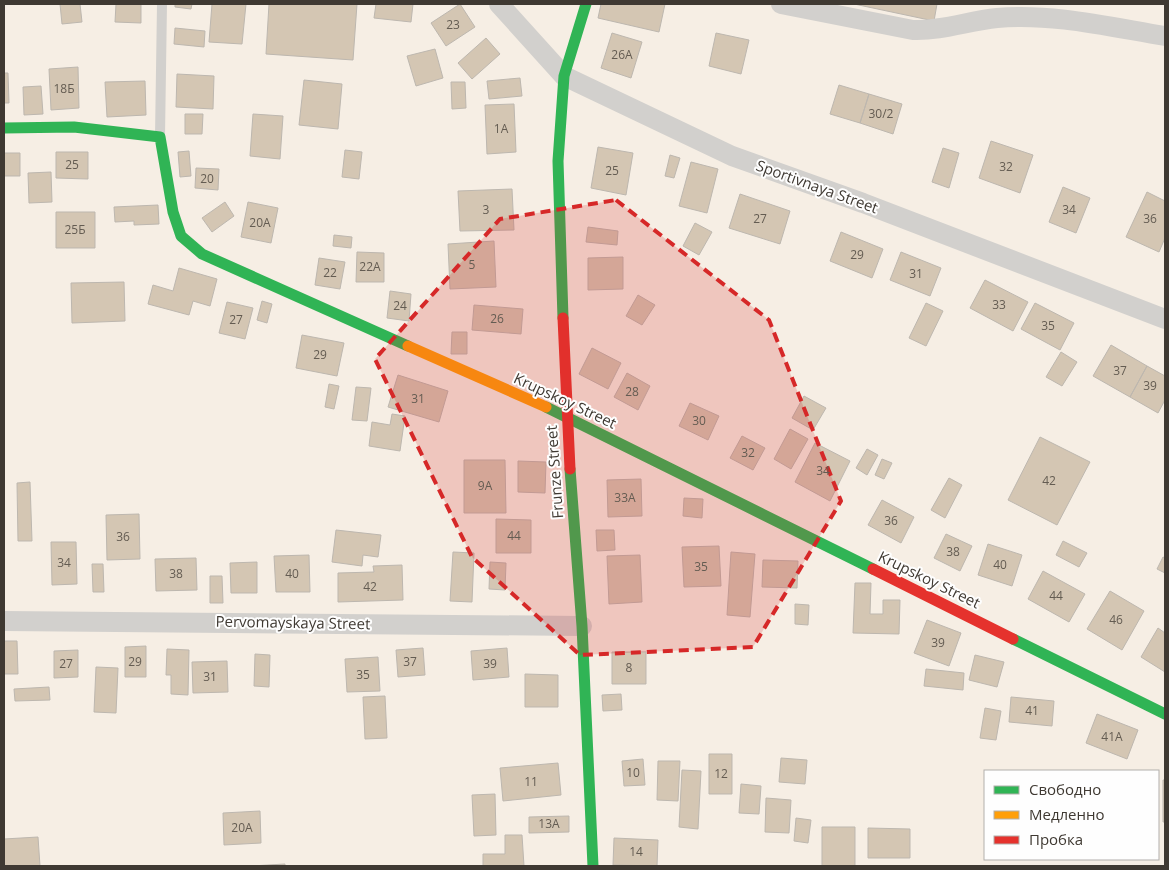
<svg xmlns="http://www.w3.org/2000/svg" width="1169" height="870" font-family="'Open Sans',sans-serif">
<rect width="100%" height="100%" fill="#f6eee4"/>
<path fill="#d4c6b3" stroke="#bdb7af" d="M60,4H80L82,22L62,24Z
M116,4H141V23L115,22Z
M175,4H192L191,9L175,7Z
M212,4H246L242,44L209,42Z
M269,4H357L353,60L266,54Z
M376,4H413L411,22L374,18Z
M460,4L475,27L446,46L431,23Z
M601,4H665L659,32L598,18Z
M854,4H937L934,21Z
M175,28L205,31L204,47L174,44Z
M612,33L642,42L631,78L601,68Z
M716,33L749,40L741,74L709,66Z
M486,38L500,54L472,79L458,63Z
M435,49L443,78L416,86L407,56Z
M78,67L79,108L51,110L49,69Z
M4,73H8L9,103H4Z
M177,74L214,76L213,109L176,107Z
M520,78L522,96L489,99L487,81Z
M304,80L342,84L338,129L299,125Z
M145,81L146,115L107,117L105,82Z
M451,82H465L466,108L452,109Z
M839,85L869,94L860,123L830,114Z
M41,86L43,114L24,115L23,87Z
M869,94L902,104L893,134L860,123Z
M514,104L516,152L487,154L485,105Z
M185,114H203L202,134H185Z
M253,114L283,116L280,159L250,156Z
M991,141L1033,155L1020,193L979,178Z
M598,147L633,153L626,195L591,188Z
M943,148L959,153L949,188L932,182Z
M345,150L362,152L359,179L342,177Z
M189,151L191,176L180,177L178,152Z
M56,152H88V179L56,178Z
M4,153H20V176H4Z
M670,155L680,158L674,178L665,176Z
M691,162L718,169L707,213L679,206Z
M196,168L219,169L218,190L195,188Z
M51,172L52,202L29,203L28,173Z
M1063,187L1090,198L1076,233L1049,222Z
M512,189L514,230L460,231L458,191Z
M1147,192L1165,201V238L1159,252L1126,237Z
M740,194L790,211L780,244L729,228Z
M225,202L234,216L212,232L202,218Z
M248,202L278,208L271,243L241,237Z
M158,205L159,224L134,225V221L115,222L114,207Z
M56,212H95V248H56Z
M695,223L712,232L699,255L683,246Z
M588,227L618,231L617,245L586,242Z
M841,232L883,249L872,278L830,261Z
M334,235L352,237L351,248L333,246Z
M494,241L496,287L450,289L448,244Z
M357,252L384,253V282H356Z
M901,252L941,268L930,296L890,280Z
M623,257V289L588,290V258Z
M319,258L345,262L340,289L315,285Z
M179,268L217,279L210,306L193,301L189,315L148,304L153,285L173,291Z
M985,280L1028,302L1013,331L970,308Z
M124,282L125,321L72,323L71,283Z
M390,291L411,294L409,321L387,318Z
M638,295L655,305L642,325L626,316Z
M262,301L272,304L267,323L257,320Z
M227,302L253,308L245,339L219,333Z
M926,303L943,311L926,346L909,338Z
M1035,303L1074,323L1060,350L1021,329Z
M474,305L523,309L521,334L472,330Z
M452,332H467V354H451Z
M302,335L344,343L337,376L296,368Z
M1111,345L1147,366L1130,397L1093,376Z
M592,348L621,363L608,389L579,374Z
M1061,352L1077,362L1062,386L1046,377Z
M1147,366L1165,376V400L1158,413L1130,397Z
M627,373L650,386L638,410L614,397Z
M398,375L448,391L439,422L388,407Z
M329,384L339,386L334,409L325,407Z
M356,387L371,388L367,421L352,420Z
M804,396L826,408L813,430L792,418Z
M690,403L719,416L708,440L679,426Z
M392,414L405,416L400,451L369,446L372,422L390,425Z
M790,429L808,439L791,469L774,459Z
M742,436L765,448L753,470L730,458Z
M1040,437L1090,462L1057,525L1008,500Z
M815,443L850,461L830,501L795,482Z
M867,449L878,455L867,475L856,468Z
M882,459L892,463L884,479L875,475Z
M464,460H505L506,513H464Z
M518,461L546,462L545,493L518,492Z
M949,478L962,485L945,518L931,510Z
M641,479L642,516L608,517L607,480Z
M30,482L32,541H18L17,483Z
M684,498L703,499L702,518L683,516Z
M882,500L914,517L901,543L868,525Z
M139,514L140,559L107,560L106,515Z
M496,519L531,520V553H496Z
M336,530L381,535L378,557L363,555L362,566L332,562Z
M596,530H614L615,550L597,551Z
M946,534L972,546L960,571L934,558Z
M1063,541L1087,553L1079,567L1056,555Z
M51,542H76L77,584L52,585Z
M988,544L1022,555L1012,586L978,575Z
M719,546L721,586L684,587L682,547Z
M453,552L474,553L472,602L450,601Z
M731,552L755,554L750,617L727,615Z
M309,555L310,592H276L274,556Z
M640,555L642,602L609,604L607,556Z
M1163,557L1165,558V573L1157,569Z
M196,558L197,590L156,591L155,559Z
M763,560L798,561L797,588L762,587Z
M257,562V593H231L230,563Z
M490,562L506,563L505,590L489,589Z
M92,564H103L104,592H93Z
M402,565L403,600L338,602V573L374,572L373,566Z
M1043,571L1085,594L1069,622L1028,599Z
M210,576H222L223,603H210Z
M855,583H871L870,614H883V600H900L899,634L853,633Z
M1110,591L1144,611L1122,650L1087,629Z
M795,604L809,605L808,625L795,624Z
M927,620L961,633L949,666L914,653Z
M1158,628L1165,633V672L1141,657Z
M4,641H17L18,674H4Z
M146,646V677H125V647Z
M423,648L425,675L398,677L396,650Z
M507,648L509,677L473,680L471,651Z
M167,649L189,650L188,695L171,694V675H166Z
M78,650V677L54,678V651Z
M612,652H646V684H612Z
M255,654L270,655L269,687L254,686Z
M975,655L1004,662L997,687L969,680Z
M378,657L380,691L347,692L345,659Z
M227,661L228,692L193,693L192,662Z
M96,667L118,668L116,713L94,712Z
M926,669L964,673L963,690L924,686Z
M525,674L558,675V707H525Z
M49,687L50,700L15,701L14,689Z
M621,694L622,710L603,711L602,695Z
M385,696L387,738L365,739L363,697Z
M1011,697L1054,701L1052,726L1009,722Z
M985,708L1001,711L996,740L980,738Z
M1097,714L1138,730L1127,759L1086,743Z
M709,754H732V794H709Z
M781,758L807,760L805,784L779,782Z
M643,759L645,785L624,786L622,761Z
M658,761H680L678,801L657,800Z
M558,763L561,795L503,801L500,768Z
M682,770L701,771L698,829L679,827Z
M1163,780H1165V822H1163Z
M741,784L761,786L759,814L739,813Z
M495,794L496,835L474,836L472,795Z
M766,798L791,800L789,833L765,832Z
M260,811L261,843L224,845L223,813Z
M569,816V832L529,833V817Z
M796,818L811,820L808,843L794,841Z
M822,827H855V866H822Z
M868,828L910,829V858H868Z
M505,835H522L524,866H483V854H505Z
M38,837L40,866H4V839Z
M614,838L658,840L657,866L613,865Z
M285,864V866H251Z"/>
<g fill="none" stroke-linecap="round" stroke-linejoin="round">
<path stroke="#d2d0cd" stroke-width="10" d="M160,136L162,4"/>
<path stroke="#d2d0cd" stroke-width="20" d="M499,4L564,76L732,156L863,203L1165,319
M781,4L913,30C942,31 968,21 997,18C1053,13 1110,27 1165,36
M4,621L582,626"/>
<path stroke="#30b455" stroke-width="11" d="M4,128L74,127L160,137L173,212L181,236L202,254L408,346
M563,318L558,161L564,76L586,4
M546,407L873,569
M570,469L582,626L593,866
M1013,639L1165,714"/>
<path stroke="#ff9f0a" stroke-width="11" d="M408,346L546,407"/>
<path stroke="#e5322d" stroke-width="11" d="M563,318L570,469
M873,569L1013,639"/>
</g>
<path fill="#d62828" fill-opacity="0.2" stroke="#d62828" stroke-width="4" stroke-dasharray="10 6" stroke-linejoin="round" d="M616,200L769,320L841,501L753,647L580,655L472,557L375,359L500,219Z"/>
<g text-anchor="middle" stroke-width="4" stroke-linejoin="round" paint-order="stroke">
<g font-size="12" fill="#645c52">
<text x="453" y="29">23</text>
<text x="622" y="59">26А</text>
<text x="64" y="93">18Б</text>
<text x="881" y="118">30/2</text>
<text x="501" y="133">1А</text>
<text x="72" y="169">25</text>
<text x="1006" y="171">32</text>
<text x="612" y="175">25</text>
<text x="207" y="183">20</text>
<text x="486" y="214">3</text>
<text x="1069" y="214">34</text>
<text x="760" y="223">27</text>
<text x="1150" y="223">36</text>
<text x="260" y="227">20А</text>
<text x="75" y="234">25Б</text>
<text x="857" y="259">29</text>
<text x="472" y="269">5</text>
<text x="370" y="271">22А</text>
<text x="330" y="277">22</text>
<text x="916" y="278">31</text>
<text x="999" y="309">33</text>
<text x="400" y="310">24</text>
<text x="497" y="323">26</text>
<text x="236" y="324">27</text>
<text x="1048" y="330">35</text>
<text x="320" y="359">29</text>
<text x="1120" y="375">37</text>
<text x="1150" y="390">39</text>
<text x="632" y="396">28</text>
<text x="418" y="403">31</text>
<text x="699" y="425">30</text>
<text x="748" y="457">32</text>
<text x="823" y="475">34</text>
<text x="1049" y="485">42</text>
<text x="485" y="490">9А</text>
<text x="625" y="502">33А</text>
<text x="891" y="525">36</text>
<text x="514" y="540">44</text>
<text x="123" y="541">36</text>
<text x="953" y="556">38</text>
<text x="64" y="567">34</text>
<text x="1000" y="569">40</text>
<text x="701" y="571">35</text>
<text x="176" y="578">38</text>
<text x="292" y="578">40</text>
<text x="370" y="591">42</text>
<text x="1056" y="600">44</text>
<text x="1116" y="624">46</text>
<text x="938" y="647">39</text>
<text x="135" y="666">29</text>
<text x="410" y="666">37</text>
<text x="66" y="668">27</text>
<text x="490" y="668">39</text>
<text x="629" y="672">8</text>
<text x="363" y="679">35</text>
<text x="210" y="681">31</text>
<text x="1032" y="715">41</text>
<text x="1112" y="741">41А</text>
<text x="633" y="777">10</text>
<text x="721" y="778">12</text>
<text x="531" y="786">11</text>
<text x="549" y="828">13А</text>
<text x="242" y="832">20А</text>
<text x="636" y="856">14</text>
</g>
<g font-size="15" fill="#3f3932" stroke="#fefefe">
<text transform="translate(817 187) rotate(20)" y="5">Sportivnaya Street</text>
<text transform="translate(565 401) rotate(25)" y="5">Krupskoy Street</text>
<text transform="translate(555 472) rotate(-94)" y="5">Frunze Street</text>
<text transform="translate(929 580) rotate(26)" y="5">Krupskoy Street</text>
<text transform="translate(293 623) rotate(1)" y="5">Pervomayskaya Street</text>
</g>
</g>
<rect width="1169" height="870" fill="none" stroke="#3f3932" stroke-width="10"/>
<rect x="984" y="770" width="175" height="90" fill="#fefefe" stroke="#b2afac"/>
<rect x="994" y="786" width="25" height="8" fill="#30b455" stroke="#b2afac"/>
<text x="1029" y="795" font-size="15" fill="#3f3932">Свободно</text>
<rect x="994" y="811" width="25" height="8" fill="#ff9f0a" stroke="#b2afac"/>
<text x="1029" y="820" font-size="15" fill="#3f3932">Медленно</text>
<rect x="994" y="836" width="25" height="8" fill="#e5322d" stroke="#b2afac"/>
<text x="1029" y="845" font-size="15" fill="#3f3932">Пробка</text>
</svg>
